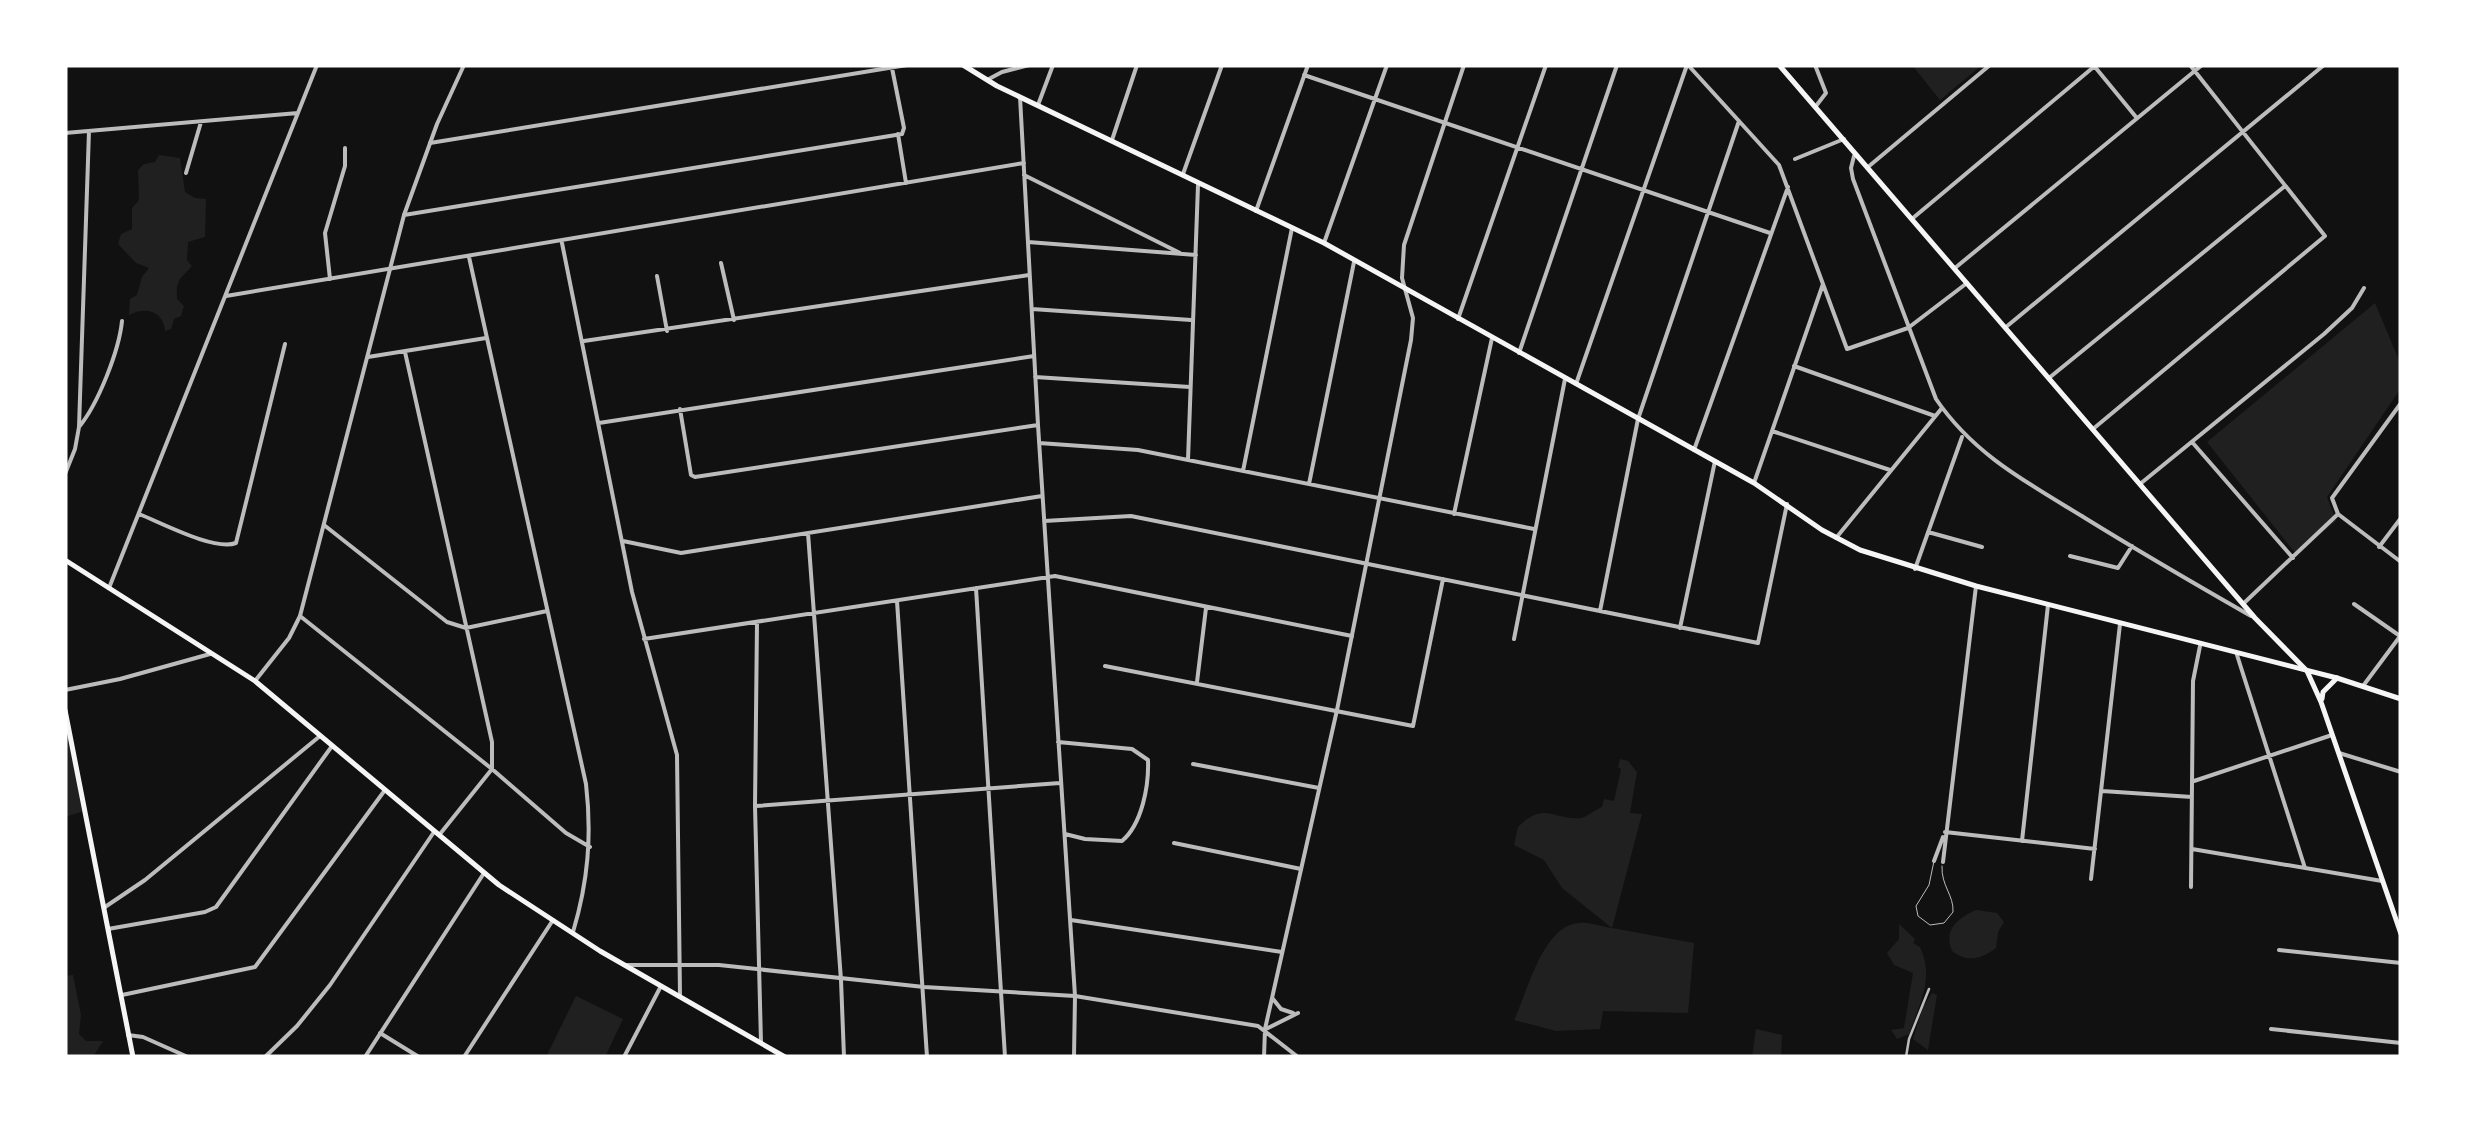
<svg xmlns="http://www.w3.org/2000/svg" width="2466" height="1122" font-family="'Public Sans',sans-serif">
<rect width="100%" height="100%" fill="#111"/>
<path fill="#202020" d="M1912,65H1982L1940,100Z
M159,155L180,158L185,192L195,198L206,199L205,237L188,242L187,260L192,266C180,280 176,278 177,299L184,306L181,316L174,319L171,329L165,331C164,311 145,306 129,315L130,299L137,295L142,277L149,268L136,263L118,244L121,234L132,229V208L139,200L138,170L144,164L155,162Z
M2375,303L2401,365V388L2327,497L2336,521L2296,554L2207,442Z
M65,714L84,811L65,817Z
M1620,759L1628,761L1637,772L1630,813L1642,814L1612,928L1694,943L1688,1013L1603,1011L1600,1029L1556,1031L1514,1020C1528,991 1543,924 1580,923C1590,922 1602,927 1612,928L1562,888L1544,860L1514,845L1518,827C1545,800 1554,821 1581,818C1587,817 1596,809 1602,807L1604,799L1614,801L1621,769L1618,767Z
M1976,910L1997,913L2004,922L1998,932L1996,948C1982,959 1967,963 1952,951C1943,930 1958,918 1976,910Z
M1899,924L1915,939L1913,943L1920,947C1935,979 1919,1004 1909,1034L1897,1039L1891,1030L1904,1028L1913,973L1894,965L1887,953L1899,939Z
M73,975L81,1015L79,1034L86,1041H103L93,1057H65V976Z
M1932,993L1937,995L1928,1050L1913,1039L1923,1007Z
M576,996L623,1019L606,1055L546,1057Z
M1756,1029L1782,1035L1781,1057H1752Z"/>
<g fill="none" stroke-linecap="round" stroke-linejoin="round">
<path stroke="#bcbcbc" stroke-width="1" d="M1934,861L1929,885L1916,906L1918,916L1930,925L1944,923L1953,912C1954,895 1941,886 1942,866"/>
<path stroke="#bcbcbc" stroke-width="2.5" d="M1906,1057L1909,1039L1929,989"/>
<path stroke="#bcbcbc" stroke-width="4" d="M474,65H491
M1688,65L1779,165L1847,349L1908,328L1967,283
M2095,67L2136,117
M1304,75L1770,233
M987,80L1002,72L1029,65
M1020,97L1038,425L1075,996L1074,1057
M1038,105L1053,65
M65,133L298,113
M898,134L906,183
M1112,140L1137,65
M430,143L907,65
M1854,156L1851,168L1853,179L1936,399C1974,455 2028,483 2085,518C2140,552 2195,584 2251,616
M1795,159L1844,139
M1868,167L1990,65
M186,173L201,122
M1183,174L1222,65
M1024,175L1180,253
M1256,211L1308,65
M404,215L902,134L904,128L892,68
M1913,218L2096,65
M1028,242L1196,255
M562,243L632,592L677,755L680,995
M1324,243L1387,65
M469,257L586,784C592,836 588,882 573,932
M721,263L734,320
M1955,268L2202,65
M657,276L667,331
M330,279L325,233L345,166V148
M226,296L1024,163
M1032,309L1191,320
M1458,319L1546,65
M2006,327L2324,65
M584,341L1029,275
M405,352L492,742V769L440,834
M1519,353L1617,65
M368,357L486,338
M1794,366L1935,416
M1035,377L1190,387
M2049,378L2285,186
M1576,384L1687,65
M2401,403L2332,498L2338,514L2401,562
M680,409L691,475L695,477L1038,425
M599,423L1034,356
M79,427C98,404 119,351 122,321
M2093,429L2325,236L2190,65
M1772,431L1890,470
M2192,442L2293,558
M1039,443L1138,450L1534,529
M1694,450L1788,187
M1188,460L1198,185
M1243,471L1292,228
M65,474L75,449L79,427L89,131
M1754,483L1823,284
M1309,484L1354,262
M2140,484L2324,334L2352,308L2364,288
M139,514C162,523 214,551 236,543L285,344
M1454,514L1492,338
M1044,521L1131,516L1758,643L1787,504
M324,525L447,622L466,628L547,611
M1928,532L1982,547
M808,533L841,980L844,1057
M1836,538L1942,408
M623,541L681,553L1042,496
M2379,547L2401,518
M2070,556L2118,568L2132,546
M1915,569L1962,437
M109,588L317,65
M976,588L1005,1057
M897,601L927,1057
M2243,604L2338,514
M2354,604L2400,636
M1600,611L1638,419L1739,121
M300,616L492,769L566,833L590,847
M757,623L755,806L761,1043
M1680,628L1715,461
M644,639L1055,576L1352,636
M1514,639L1565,379
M2237,655L2305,868
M1105,666L1413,726L1443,579
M1197,682L1206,608
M65,690L120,679L210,654
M1058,742L1132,749L1148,760C1149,786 1142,824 1122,841L1085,839L1065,834
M2339,753L2401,772
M1193,764L1319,788
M2194,781L2332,735
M2102,791L2192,797
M756,806L1060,783
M1945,832L2095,849
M2022,841L2048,605
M1174,843L1301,869
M2192,849L2382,881
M1934,861L1943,837
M1943,862L1976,586
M2091,879L2120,624
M2191,887L2193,681L2200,646
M105,907L145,880L320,736
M1071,920L1282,952
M108,929L205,912L216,907L332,746
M2279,950L2401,963
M122,995L255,967L385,790
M1273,999L1281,1009L1293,1013
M1266,1029L1298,1013
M2271,1029L2401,1043
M380,1033L419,1057
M128,1035L143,1037L188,1057
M265,1057L297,1026L330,985L434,832
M464,1057L553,920
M624,1057L661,986"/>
<path stroke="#bcbcbc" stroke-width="4" d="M1815,65L1826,93L1816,106
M255,681L289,638L300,616L404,215L437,124L464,65
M2363,686L2401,635
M624,965H719L924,987L1075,996L1258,1026L1298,1057
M365,1057L484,873
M1264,1057L1265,1029L1337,710L1411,340L1413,318L1402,278L1404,245L1464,65"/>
<path stroke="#f5f5f5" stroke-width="5" d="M963,65L997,86L1324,243L1754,483L1822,530L1860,550L1976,586L2337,678L2401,699
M65,710L133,1057"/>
<path stroke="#f5f5f5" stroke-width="5" d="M1779,65L2255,618L2307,671L2321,702L2401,934
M65,560L255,681L499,885L600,951L785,1057
M2322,699L2323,692L2337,678"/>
</g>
<rect width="2466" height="1122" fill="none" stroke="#ffffff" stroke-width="135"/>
</svg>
